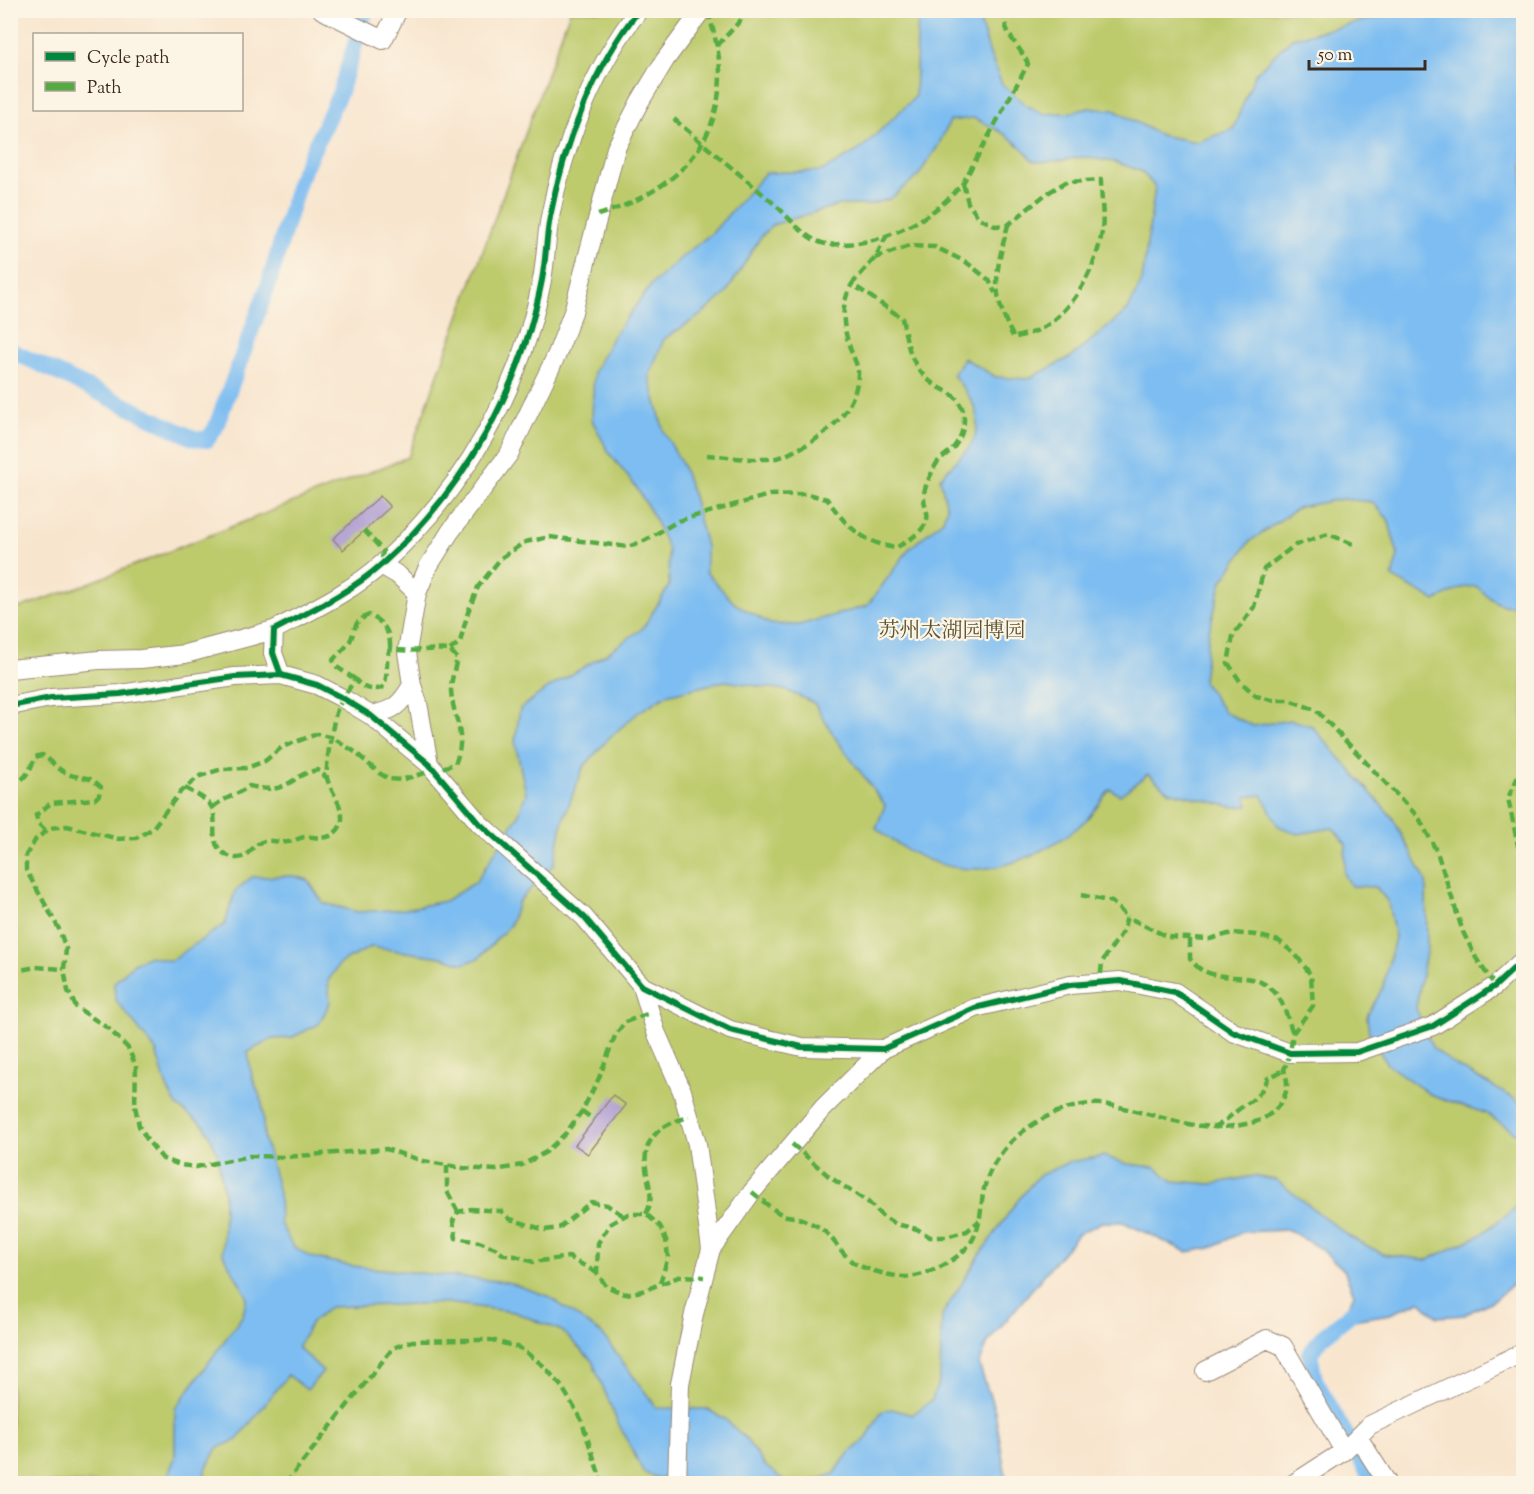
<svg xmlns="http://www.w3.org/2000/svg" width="1534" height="1494" font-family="'Sorts Mill Goudy','Noto Serif SC',serif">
<rect width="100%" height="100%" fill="#fcf5e5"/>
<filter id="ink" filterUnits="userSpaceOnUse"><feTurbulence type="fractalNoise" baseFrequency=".0167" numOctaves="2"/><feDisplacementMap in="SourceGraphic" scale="12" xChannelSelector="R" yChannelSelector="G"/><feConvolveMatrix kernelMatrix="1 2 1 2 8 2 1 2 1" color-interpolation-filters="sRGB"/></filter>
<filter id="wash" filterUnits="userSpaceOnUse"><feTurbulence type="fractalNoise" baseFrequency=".008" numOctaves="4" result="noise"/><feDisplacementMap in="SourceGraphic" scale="24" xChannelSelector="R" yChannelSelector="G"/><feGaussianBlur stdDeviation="1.35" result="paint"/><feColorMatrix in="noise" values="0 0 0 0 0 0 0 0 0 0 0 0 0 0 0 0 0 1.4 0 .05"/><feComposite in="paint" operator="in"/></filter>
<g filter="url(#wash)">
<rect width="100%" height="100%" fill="#f8e5ce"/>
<path fill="#becb6d" stroke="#7c7a46" stroke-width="1.5" d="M570,11H1523V1240L1403,1283L1309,1229L1062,1189L956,1322L985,1483H11L10,611L84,585L408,457Z"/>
<path fill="#7dbdf1" stroke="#5c7488" stroke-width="1.5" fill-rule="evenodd" d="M918,11H980L981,25L990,54L1002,84L1026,105L1043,114L1068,113L1089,108L1114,110L1160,135L1197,142L1233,129L1255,74L1292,38L1405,11H1523V603C1502,611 1491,600 1476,586L1461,588L1435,601L1392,577L1398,555L1388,519L1372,502L1342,499L1299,507L1249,542L1222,581L1209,631L1203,681L1224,712L1253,726L1291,720L1312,726L1392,817L1426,881L1427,947L1416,1008L1432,1047L1453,1064L1515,1099L1523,1106V1142L1519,1135L1485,1113L1432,1096L1387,1064L1369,1033L1367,1016L1383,987L1395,937L1388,902L1376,887L1351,886L1344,873L1346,844L1333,828L1298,834L1278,826L1262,795L1246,797L1248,806L1233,807L1168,791L1148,774L1120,795L1110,789C1102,799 1095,810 1087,819C1074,832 1058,842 1042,850C980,883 928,871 876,828L885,805L836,739L814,703L785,690L725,681L666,695L639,712L610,737L583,768L563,820L554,864L519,901L510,925L479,958L464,964L441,957L371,947L340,963L328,981L330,1002L319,1024L291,1038L272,1039L248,1052L252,1077L262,1101L264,1138L279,1192L280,1223L292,1245L310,1257L352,1266L507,1282L548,1296L602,1334L657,1408L707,1409L725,1419L746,1439L764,1465L785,1481L808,1483L834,1474L847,1455L866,1439L881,1412L892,1409L912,1415L932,1400L940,1376L942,1315L977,1259L1015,1204L1038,1176L1069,1162L1103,1156L1127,1164L1155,1167L1173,1181L1212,1184L1254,1176L1276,1180L1350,1237L1383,1254L1427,1260L1480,1235L1523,1202V1275L1496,1299L1464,1315L1437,1317L1420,1301L1390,1314L1353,1320L1347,1309L1354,1294L1344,1270L1321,1249L1289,1230L1243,1232L1210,1248L1187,1252L1123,1222H1102L1078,1234L988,1342L979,1365L995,1411L1007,1484H711L703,1480L658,1478L644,1473L617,1421L592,1361L562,1331L514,1312L448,1303L330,1307L311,1323L298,1347L323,1371L307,1390L288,1375L237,1440L217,1448L205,1471L204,1483H165L175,1457V1409L243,1315L247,1296L223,1254L224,1193L217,1152L205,1126L177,1106L167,1088L156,1051L115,999L114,983L134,963L150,956L170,961L225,924L235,891L252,877L294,876L308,880L323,903L358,912L405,909L445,901L476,882L518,816L526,793L515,742L520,709L542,692L604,655L643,628L669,586L668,550L654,517L636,487L609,453L592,420L594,372L613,336L652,284L683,256L713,232L765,173L822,171L861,149L915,97ZM973,118C998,129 1017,139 1033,161L1046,162L1083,157L1115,162L1141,171L1155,187L1142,280L1128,310L1071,357L1028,379L996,377L964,358L953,375C970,396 986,415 972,443C967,452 947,469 940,478L947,508L943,520L909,549L867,606L799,625L770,624L734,603L706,572V546L691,489L681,462L664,432L649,376L664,339L698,317L725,295L760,238L772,225L839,205H867L890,199L918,176L938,146L950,121Z"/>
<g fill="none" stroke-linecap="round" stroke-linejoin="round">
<path stroke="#7dbdf1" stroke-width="16" d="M10,350L193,438L207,440L215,429L269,283L300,178L340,92L366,10
M1365,1302L1321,1338L1310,1354L1315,1380L1374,1484"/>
</g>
<g id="blocks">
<path fill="#b1a0d3" d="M380,496L390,507L343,550L333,539Z
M613,1095L626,1105L588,1154L575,1145Z"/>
</g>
</g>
<g filter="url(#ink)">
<use href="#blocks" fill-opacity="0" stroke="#9a8876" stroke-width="1.5"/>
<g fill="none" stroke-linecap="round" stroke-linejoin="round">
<defs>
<path id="minor" d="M322,10L383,40L398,10
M381,565L398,575L417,593L407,652L412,685L418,703L429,764
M417,593L428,567L450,532L509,454L557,354L573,312L616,148L639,103L665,60L702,10
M10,669L99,660L141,659L185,654L274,630
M281,675L273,653L274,630C310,611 351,592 382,564C464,490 521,389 542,280C546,259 546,238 550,217C563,147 594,66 639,10
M10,706L51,698L120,694L235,677L281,675L317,685L344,699L370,715L429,764L480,824L584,917L642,986L730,1030L802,1047L883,1049L975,1008L1070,985L1120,981L1175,992L1233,1032L1290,1053L1357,1052L1433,1026L1495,986L1524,959
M370,715C393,711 400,706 412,685
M642,986L656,1032L682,1091L697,1144L711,1249
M1205,1371L1267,1339L1283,1346L1344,1451
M1358,1437L1388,1484
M677,1484L680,1384L694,1314L711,1249L752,1192L823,1108L883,1049
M1293,1484L1344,1451L1370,1425L1524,1352"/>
</defs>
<use href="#minor" stroke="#9a8876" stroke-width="20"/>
<use href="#minor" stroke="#fff" stroke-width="18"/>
<path stroke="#55ab43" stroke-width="4.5" stroke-dasharray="9 4.5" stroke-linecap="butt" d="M717,46L750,10
M674,119C706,147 740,174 772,202C788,215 804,240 826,244C831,245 838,244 844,244C888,243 935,217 963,183L1028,64C1018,42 1005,39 1003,10
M963,183L968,203L979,218L995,226L1008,225L1046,194L1066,182L1101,180C1101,196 1104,214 1102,231C1097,267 1072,316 1036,331C1029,334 1021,335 1014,338C990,293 995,273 1008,225
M598,215C668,193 719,153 720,74C720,52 713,31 708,10
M875,258L909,246L935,247L966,262L989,280L995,293
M707,455C729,457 754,461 776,458C784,457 791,452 798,449C828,435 857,409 858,373C858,366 854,358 851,351C843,327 839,307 852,284
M364,530L383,551L381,565
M1353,544L1328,534L1295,545L1264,569L1254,607L1233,636L1228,663L1240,681L1256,696L1271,700H1289L1316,710L1419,818L1437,852L1463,932L1476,958L1495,986
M450,650L460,642L468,612L478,587L501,558L525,542L550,537L628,547L644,541L678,521L769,495L807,494L827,499C847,527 861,541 895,548C905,543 917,536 924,526C932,515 923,507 924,496C924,487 930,477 933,470C940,455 946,457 954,447C963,436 968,417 960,404C955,393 944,391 935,385C910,368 908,346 902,318L852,284L875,258L886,237
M355,679L337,667L333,660C338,654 346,648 350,641C357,627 352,622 369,615C384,622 391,633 390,649
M1524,764L1508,798L1518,846L1524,851
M10,786C25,780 30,772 35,757L42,755C51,760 57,769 66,773C80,780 88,773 101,787L99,795L95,799L51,803L36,815L38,823L46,831
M185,788C193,793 205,797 211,806C221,822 203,846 231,857C248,863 251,843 265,841C272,840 281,843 288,842C294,842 299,837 305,837C313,836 324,840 332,835C356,819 330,793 327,778C325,768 333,720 337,710C342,699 349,689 355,679C362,688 370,691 382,688C390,676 384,663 390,649C410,653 430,648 450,650L457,658C455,668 451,680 451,690C453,720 468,733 455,764L401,780L389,779L379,773L355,752L333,738L317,734L282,747L265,761L247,768L222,769L200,776L181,791L152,829L136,838L119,839L67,826L50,828L36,839L26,855V870L59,929L66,949L64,969L68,991L76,1007L109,1029L128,1048L136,1066L135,1106L139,1126L148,1141L163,1159L180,1165L196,1167L249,1156L285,1157L386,1149L423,1161L463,1168L496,1170L522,1165L546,1152L566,1133L582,1111L599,1078L615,1036L625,1022L650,1013
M213,807C224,798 237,795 249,786C259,788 273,791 283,786C298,780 299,773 318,770L327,778
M1081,895L1112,902L1127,917L1123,931L1102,962L1100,983
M1190,939V959C1194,963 1198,969 1204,971C1226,982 1251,971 1270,988C1284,999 1287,1018 1293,1033
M10,972L36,967L64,969
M582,1111L594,1120
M1214,1128C1225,1122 1232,1114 1242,1107C1256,1098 1261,1094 1268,1078L1284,1070
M792,1144L831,1178L868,1202L882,1216L896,1224L917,1229L930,1237H946L967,1231L979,1221
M447,1165V1191L458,1212
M752,1192C761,1199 770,1208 781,1214C786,1217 793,1216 798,1218C805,1220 813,1224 819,1227C833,1236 841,1254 854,1263C864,1269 893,1277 906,1277C929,1276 964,1258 974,1237C982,1221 980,1206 984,1189C995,1142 1045,1108 1091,1104C1105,1103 1121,1107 1135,1111C1175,1120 1205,1133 1246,1124C1260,1122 1272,1115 1280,1104C1288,1091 1289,1084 1284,1070L1290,1053L1293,1033L1313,1006L1311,975L1296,955L1279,941L1256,935L1232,933L1210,939L1168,937L1127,917
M646,1214C655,1198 648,1185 646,1168C642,1137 662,1124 689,1117
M597,1273L569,1257L533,1262L516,1256L504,1255L495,1248L479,1242L456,1238L453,1221L458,1212L471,1209L501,1211L510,1219L545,1230L559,1228L591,1202L607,1205L624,1216
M660,1283L668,1257L666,1240L660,1226L646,1214H628L610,1224L598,1243L597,1273L606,1286L625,1294L642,1291L681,1276L704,1277
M285,1484L393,1348L412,1341L464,1340H491L520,1348L544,1366L562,1387L581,1419L600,1477L605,1484"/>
<defs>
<path id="cycleway" d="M281,675L273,653L274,630C310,611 351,592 382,564C464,490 521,389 542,280C546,259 546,238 550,217C563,147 594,66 639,10
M10,706L51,698L120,694L235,677L281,675L317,685L344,699L370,715L429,764L480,824L584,917L642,986L730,1030L802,1047L883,1049L975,1008L1070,985L1120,981L1175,992L1233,1032L1290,1053L1357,1052L1433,1026L1495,986L1524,959"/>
</defs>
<use href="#cycleway" stroke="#fcf5e5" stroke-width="10"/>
<use href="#cycleway" stroke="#00873e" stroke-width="6"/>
</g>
</g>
<g text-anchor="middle" stroke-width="4.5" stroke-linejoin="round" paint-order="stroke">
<g font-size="21" fill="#5c5232" stroke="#fcf5e5">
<text x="952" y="637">苏州太湖园博园</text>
</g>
</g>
<rect width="1534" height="1494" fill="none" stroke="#fcf5e5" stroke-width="36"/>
<rect x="33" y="33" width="210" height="78" fill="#fcf5e5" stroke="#afa495" stroke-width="1.5"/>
<rect x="45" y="52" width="30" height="9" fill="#00873e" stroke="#afa495" stroke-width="1.5"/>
<text x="87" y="63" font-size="18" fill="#3b2a1e">Cycle path</text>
<rect x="45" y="82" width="30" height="9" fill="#55ab43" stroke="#afa495" stroke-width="1.5"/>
<text x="87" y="93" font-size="18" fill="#3b2a1e">Path</text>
<path d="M1309 60v9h116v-9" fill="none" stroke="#3b2a1e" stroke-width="3"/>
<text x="1318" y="60" font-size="18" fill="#3b2a1e" stroke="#fcf5e5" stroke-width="4.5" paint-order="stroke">50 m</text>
</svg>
